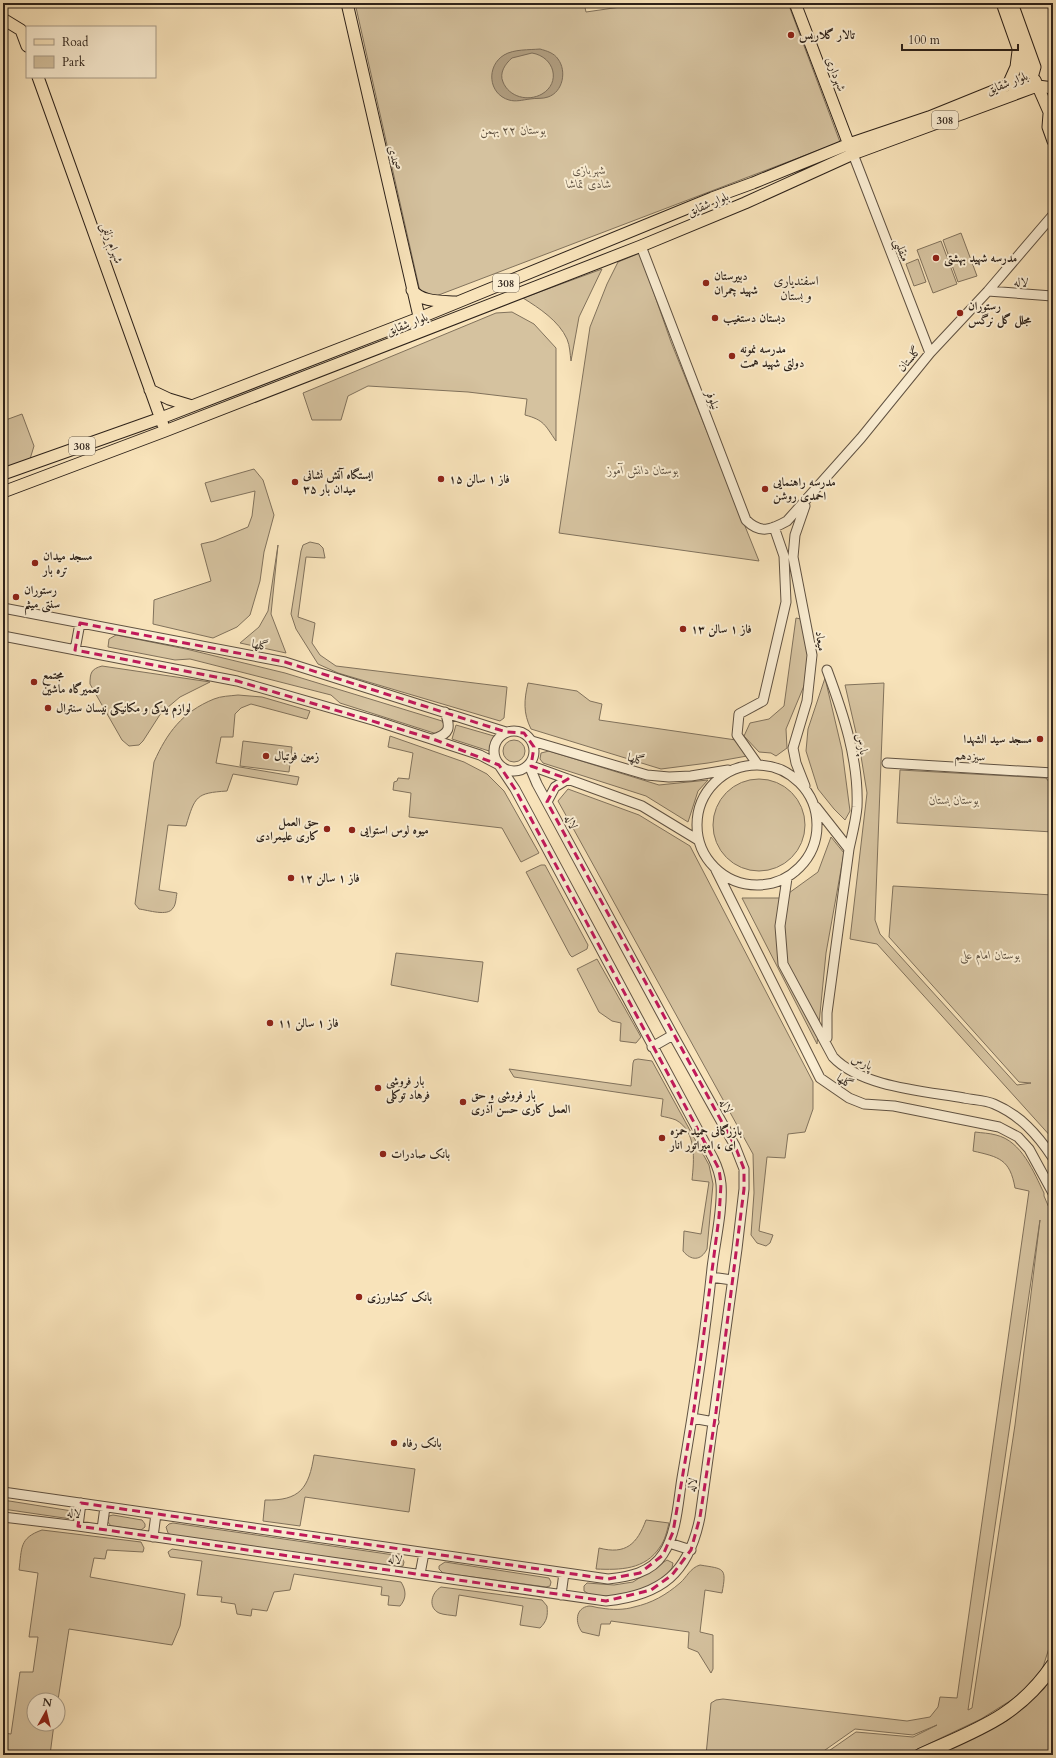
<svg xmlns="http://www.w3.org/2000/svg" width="1056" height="1758" font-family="Cardo,Amiri,serif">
<rect width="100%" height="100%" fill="#f8e3ba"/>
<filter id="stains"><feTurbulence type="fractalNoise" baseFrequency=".005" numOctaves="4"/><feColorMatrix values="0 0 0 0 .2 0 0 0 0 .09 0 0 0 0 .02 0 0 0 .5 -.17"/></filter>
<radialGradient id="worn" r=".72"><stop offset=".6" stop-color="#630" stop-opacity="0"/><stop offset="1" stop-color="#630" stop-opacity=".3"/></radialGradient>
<path fill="#d5c29f" stroke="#81725c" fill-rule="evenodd" d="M355,3H584L586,12L648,3H788L840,142L436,296L421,292L419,287Z
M961,233L977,276L958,282L943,240Z
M941,241L957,284L933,293L917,250Z
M640,253L671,342L759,561L559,533L590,327L607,284L618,262Z
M918,259L926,282L914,286L906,264Z
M602,269L579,317L571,361C570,354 570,346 567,339C559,321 539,308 523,298Z
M512,312L534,324L556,348V441C545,425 544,420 525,415L527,399L468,392L368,386L348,396L341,420H312L303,393L496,313Z
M22,414L34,446L30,459L3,469V421Z
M254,469L263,480L274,515L264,552L260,581L250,615L237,627L213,638L153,624L154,600L211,581L201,544L214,541L248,527L252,516L255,491L211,502L205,483Z
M310,542L319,544L323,548L325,558L306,557L298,617L315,623L312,643L320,655L336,666L507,687L504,718L500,721L338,673L318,664L296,629L291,614L301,551L303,545Z
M278,545L271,614L286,653L240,643L259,627L268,611Z
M796,618L801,619L808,640V662L806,681L786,729L787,748L776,756L771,753L759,752L744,736L750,723L769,719L784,706Z
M116,635L186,649L285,673L442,721L445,726L437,734L340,703L331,695L190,659L175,660L108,647L109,639Z
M102,666L210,682L180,697L161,713L143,741L139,745L129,746L122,740L90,684C90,673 91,669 102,666Z
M825,678L842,750L850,811L845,820L834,809L818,789L806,751L808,729Z
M528,683L577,691L590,701L602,704L599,720L736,740L747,756L708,763L661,769L531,729C523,713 524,700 528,683Z
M884,683L875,920L880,934L1017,1085L1031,1083L1019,1082L889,937L893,886L1053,895V960L1049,1081H1053V1139L877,944L850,939L867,793L860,750L845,685Z
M238,695L262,697L310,711L307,719L251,704L241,708L235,714L233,737H221L216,763L299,777L297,785L233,774L227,791C196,793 195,796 186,826L168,825L159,890L177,893C176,897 176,905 173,908C168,917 148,910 139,909L135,904L154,762C167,733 182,712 214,699C221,696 230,696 238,695Z
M456,725L494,736L489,751L452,739Z
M390,736L464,762L487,774L504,791L539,853L521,862L502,828L409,817L411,793L393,790L394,782L397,781L398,778L409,779L413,753L388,747Z
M503 751a11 11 0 1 1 22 0a11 11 0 1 1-22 0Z
M243,741L292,747L289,772L240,766Z
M549,751L659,785L708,780L698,791L688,822L646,796L543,763L540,759L541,753Z
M900,770L1046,778L1053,787V832L897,823Z
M713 825a46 46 0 1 1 92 0a46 46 0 1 1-92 0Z
M568,789L639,815L690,846L813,1082V1109L805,1132L788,1134L785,1158L767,1157L759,1231L773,1235L770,1243L766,1246L757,1243L751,1235L754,1193L753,1154L558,801Z
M831,837L844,853L826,953L817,1044L742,898H782L818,872Z
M541,865H545L588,945L587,949L572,957L570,955L526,872Z
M396,953L483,962L478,1002L391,985Z
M597,959L641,1037L636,1043L620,1041L621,1023L612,1021L599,1012L577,969Z
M638,1059L652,1061L709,1165L713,1184L707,1249C701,1261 691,1261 683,1251L684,1231L701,1234L709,1182L692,1180C694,1160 697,1132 676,1120C671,1118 665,1117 661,1116L663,1099L514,1077L509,1069L631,1086L633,1063L634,1060Z
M975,1132C982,1133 989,1133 996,1135C1022,1141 1034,1173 1044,1193V1196L1053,1217V1636L1040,1676L1013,1699L981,1719L905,1755H823L856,1732L913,1737L937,1725L913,1735L855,1729L818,1755H706L711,1703L716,1700L723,1699L907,1721L930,1717L938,1707L940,1697L957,1698L1029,1191L1015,1188C1010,1159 999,1157 973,1151ZM1040,1220L1015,1425L972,1708L968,1710Z
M314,1455L415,1469L409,1512L305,1497L300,1526L263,1521L265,1500C300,1501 309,1488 314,1455Z
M3,1500L72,1511L75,1515L71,1519L3,1509Z
M113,1515L142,1520L145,1524V1527L141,1530L111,1526L107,1521L109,1516Z
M646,1520L669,1523C667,1531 665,1540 660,1547C645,1570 620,1570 596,1569L599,1548C626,1555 637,1544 646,1520Z
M173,1523L401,1556L404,1562L403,1566L399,1567L171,1535L168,1533L166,1527L169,1524Z
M42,1530L141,1542L144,1548L143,1552L107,1550L105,1559L94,1558L90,1577L185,1594L180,1626L172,1645L69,1629L58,1700H34V1724H54L50,1755H3V1733L11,1734L20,1672H33L38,1637H29L38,1573L19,1570C22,1548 19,1538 42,1530Z
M172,1549L401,1582C406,1590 407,1598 400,1606L388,1605L389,1596L381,1595L382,1587L294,1574L290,1590L274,1592L267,1611L252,1609L251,1616L237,1614L235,1604L221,1602L222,1597L197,1595L202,1561L170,1557L168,1552Z
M667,1560L673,1563C672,1588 601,1605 584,1591V1586L587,1583L614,1585L633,1582Z
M445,1562L549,1578L551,1582L550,1586L546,1587L443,1573L439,1569V1566Z
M700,1565C724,1569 727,1567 722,1593L705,1590L700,1632L713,1635V1669L711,1673L698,1652L688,1648L689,1632L611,1621L610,1624H601L599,1636L582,1632C575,1623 575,1608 589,1606C593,1606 597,1608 601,1608C612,1610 624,1610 634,1607C652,1603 666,1595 680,1583C687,1577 690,1568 700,1565Z
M441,1587L542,1600L547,1606C548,1616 547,1621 540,1628L520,1625L523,1606L459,1595L456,1616C451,1615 444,1615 439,1613C427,1607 432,1592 441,1587Z
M1053,1674V1755H934L1008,1720L1044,1689Z"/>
<path fill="#b3a184" stroke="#7d6e5a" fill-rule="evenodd" d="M540,49C547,51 554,53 558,59C567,71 563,92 548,97C543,99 535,98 530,99C522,100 516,102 509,100C488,94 486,66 504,55C514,49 529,50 540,49ZM532,53C555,57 561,83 542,94C528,102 509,97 503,82C499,73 505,64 512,58Z"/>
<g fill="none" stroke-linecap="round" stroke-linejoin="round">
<defs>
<path id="minor" d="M853,154L930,353
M641,246L746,520C760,534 771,530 787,521L861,438L930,353L988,291L1053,215
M988,291L1052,296
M805,506L795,535L793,557L812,655L807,701L793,748L796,763L805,786
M3,608L285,662L506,732
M3,636L237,681L376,721L480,755L499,765L515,789L713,1158C717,1166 720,1174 721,1184C723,1210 715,1242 712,1268C705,1338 694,1408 682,1478C678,1502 677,1533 663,1554C651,1573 628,1577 608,1579L3,1492
M75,650L80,623
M827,670C843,713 859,760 857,807C856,820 852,835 849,849
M494 751a20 20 0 1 1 40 0a20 20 0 1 1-40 0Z
M433,739C450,734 451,728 445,712
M532,741L647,775L669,777L691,776L728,770
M887,763L1053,773
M697 825a60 60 0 1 1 120 0a60 60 0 1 1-120 0Z
M529,765L642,806L698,840
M758,765L737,735L739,714L763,701L786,602L784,556L774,527
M547,802L555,787L568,779
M816,807L849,849L827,1013V1038
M716,870L820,1078L849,1098L864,1104L894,1106L999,1127L1018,1137L1029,1149L1053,1193
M787,878L780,926L783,964L833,1057C861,1087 924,1091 964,1098C973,1100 985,1100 994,1104C1020,1115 1037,1134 1053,1158
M652,1047L673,1035
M711,1277L732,1280
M692,1418L714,1422
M3,1517L78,1526L606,1601C662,1595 689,1573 700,1517L737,1249L744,1189V1169L735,1146L673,1035L537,784L529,765
M78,1526L81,1503
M102,1529L105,1507
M153,1537L156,1514
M669,1543L691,1550
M420,1574L424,1553
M561,1595L564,1573"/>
<path id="major" d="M347,3L421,325
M795,3L851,150
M1002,3L1025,68L1033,74
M1012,3L1035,67L1033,74
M3,19L21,30L27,46
M38,77L163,425
M1035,80L1053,121
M1008,85L1016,67L1018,51
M1049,114L1048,127L1053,141
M412,290C421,302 440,301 455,302
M150,390L169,399L192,406
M3,474L161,418L419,318L712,198L753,183L849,144L929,117L1008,85L1023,84L1053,88
M3,492L165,431L641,246L745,203L853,154L1037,86"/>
<path id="highway" d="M921,1755C976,1730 1018,1717 1053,1665"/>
</defs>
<use href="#minor" stroke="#605242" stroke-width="11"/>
<use href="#major" stroke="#2d221a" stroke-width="13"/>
<use href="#highway" stroke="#2d221a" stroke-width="15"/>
<use href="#minor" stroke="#faedd2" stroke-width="9"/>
<use href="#major" stroke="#f8e3ba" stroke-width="11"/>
<use href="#highway" stroke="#f8e3ba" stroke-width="13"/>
</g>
<path fill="none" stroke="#c2185b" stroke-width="3" stroke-dasharray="8 5" stroke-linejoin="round" d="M80,623L285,662L506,732L524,733L534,747L531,766L568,779L555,787L547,802L735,1146L744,1169V1189L716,1412L700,1517L691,1550L672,1575L651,1590L606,1601L78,1526L81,1503L608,1579L640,1573L663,1555L673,1532L694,1409L719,1217L721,1184L719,1169L515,789L499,765L433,739L237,681L75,650Z"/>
<g fill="#8f2418" stroke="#faedd2" stroke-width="1.5">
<circle cx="791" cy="35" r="4"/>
<circle cx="936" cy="258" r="4"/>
<circle cx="706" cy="283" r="4"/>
<circle cx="960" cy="313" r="4"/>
<circle cx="715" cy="318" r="4"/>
<circle cx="732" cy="356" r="4"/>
<circle cx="441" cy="479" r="4"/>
<circle cx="295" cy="482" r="4"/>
<circle cx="765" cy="489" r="4"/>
<circle cx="35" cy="563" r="4"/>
<circle cx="16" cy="597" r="4"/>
<circle cx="683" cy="629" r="4"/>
<circle cx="34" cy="682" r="4"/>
<circle cx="48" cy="708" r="4"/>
<circle cx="1040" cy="739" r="4"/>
<circle cx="266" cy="756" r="4"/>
<circle cx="327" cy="829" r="4"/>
<circle cx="352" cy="830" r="4"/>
<circle cx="291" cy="878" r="4"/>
<circle cx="270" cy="1023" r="4"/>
<circle cx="378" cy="1088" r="4"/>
<circle cx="463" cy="1102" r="4"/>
<circle cx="662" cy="1138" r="4"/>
<circle cx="383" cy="1154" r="4"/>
<circle cx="359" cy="1297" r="4"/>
<circle cx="394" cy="1443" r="4"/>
</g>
<g text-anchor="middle" stroke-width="4" stroke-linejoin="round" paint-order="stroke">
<g fill="#faedd2" stroke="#6a5f51" stroke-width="1">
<rect x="932" y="111" width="26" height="18" rx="3"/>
<rect x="493" y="274" width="26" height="18" rx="3"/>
<rect x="69" y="437" width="26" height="18" rx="3"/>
</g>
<g font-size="11" font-weight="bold" fill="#2d221a">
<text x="945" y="124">308</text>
<text x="506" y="287">308</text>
<text x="82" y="450">308</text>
</g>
<g font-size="12" font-weight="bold" fill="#2d221a" stroke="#faedd2" text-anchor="start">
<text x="799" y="39">تالار گلاریس</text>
<text x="944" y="262">مدرسه شهید بهشتی</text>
<text x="714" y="280">دبیرستان<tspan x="714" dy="14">شهید چمران</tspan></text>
<text x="968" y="310">رستوران<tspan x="968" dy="14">مجلل گل نرگس</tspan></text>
<text x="723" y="322">دبستان دستغیب</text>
<text x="740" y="353">مدرسه نمونه<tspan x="740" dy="14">دولتی شهید همت</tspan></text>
<text x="303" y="479">ایستگاه آتش نشانی<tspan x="303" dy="14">۳۵ میدان بار</tspan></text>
<text x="449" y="483">فاز ۱ سالن ۱۵</text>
<text x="773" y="486">مدرسه راهنمایی<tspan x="773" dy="14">احمدی روشن</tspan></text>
<text x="43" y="560">مسجد میدان<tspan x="43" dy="14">تره بار</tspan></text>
<text x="24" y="594">رستوران<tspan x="24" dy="14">سنتی میثم</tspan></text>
<text x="691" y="633">فاز ۱ سالن ۱۳</text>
<text x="42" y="679">مجتمع<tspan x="42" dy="14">تعمیرگاه ماشین</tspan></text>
<text x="56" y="712">لوازم یدکی و مکانیکی نیسان سنترال</text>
<text x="1032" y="743" text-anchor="end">مسجد سید الشهدا</text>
<text x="274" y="760">زمین فوتبال</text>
<text x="319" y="826" text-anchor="end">حق العمل<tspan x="319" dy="14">کاری علیمرادی</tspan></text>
<text x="360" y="834">میوه لوس استوایی</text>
<text x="299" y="882">فاز ۱ سالن ۱۲</text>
<text x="278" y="1027">فاز ۱ سالن ۱۱</text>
<text x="386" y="1085">بار فروشی<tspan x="386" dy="14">فرهاد توکلی</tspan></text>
<text x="471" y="1099">بار فروشی و حق<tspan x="471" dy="14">العمل کاری حسن آذری</tspan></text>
<text x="670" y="1135">بازرگانی حمید حمزه<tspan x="670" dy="14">ای ، امپراتور انار</tspan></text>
<text x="391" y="1158">بانک صادرات</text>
<text x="367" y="1301">بانک کشاورزی</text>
<text x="402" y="1447">بانک رفاه</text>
</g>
<g font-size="12" fill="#2d221a" stroke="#faedd2">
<text transform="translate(836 74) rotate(69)" y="4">شهرداری</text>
<text transform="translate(1007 83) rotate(-21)" y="4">بلوار شقایق</text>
<text transform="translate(395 158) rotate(77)" y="4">صمدی</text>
<text transform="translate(708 204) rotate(-23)" y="4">بلوار شقایق</text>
<text transform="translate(112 243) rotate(70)" y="4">شهرام زلفی</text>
<text transform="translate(902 250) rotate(69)" y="4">منقلبی</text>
<text transform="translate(1021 282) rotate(5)" y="4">لاله</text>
<text transform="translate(407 324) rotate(-21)" y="4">بلوار شقایق</text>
<text transform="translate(909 359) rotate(-50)" y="4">گلستان</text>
<text transform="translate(713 400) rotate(69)" y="4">نیلوفر</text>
<text transform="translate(821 641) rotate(82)" y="4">میعاد</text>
<text transform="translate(260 645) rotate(11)" y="4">گلها</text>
<text transform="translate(862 744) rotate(77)" y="4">پارس</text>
<text transform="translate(970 756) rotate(3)" y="4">سیزدهم</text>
<text transform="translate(636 759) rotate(16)" y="4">گلها</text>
<text transform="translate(571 822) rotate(62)" y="4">لاله</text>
<text transform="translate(862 1062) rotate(25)" y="4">پارس</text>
<text transform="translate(845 1081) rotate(35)" y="4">گلها</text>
<text transform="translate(726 1106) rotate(61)" y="4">لاله</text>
<text transform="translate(692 1485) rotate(-82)" y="4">لاله</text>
<text transform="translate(74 1513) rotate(7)" y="4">لاله</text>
<text transform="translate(395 1559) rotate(8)" y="4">لاله</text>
</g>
<g font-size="12" font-style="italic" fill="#5f5242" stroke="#faedd2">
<text x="513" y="134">بوستان ۲۲ بهمن</text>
<text x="589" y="174">شهربازی<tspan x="589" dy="14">شادی تماشا</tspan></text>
<text x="643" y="474">بوستان دانش آموز</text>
<text x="954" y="804">بوستان بستان</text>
<text x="990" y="959">بوستان امام علی</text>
</g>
<g font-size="13" fill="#2d221a" stroke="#faedd2">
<text x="796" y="285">اسفندیاری<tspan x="796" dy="15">و بستان</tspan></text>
</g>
</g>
<rect width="1056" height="1758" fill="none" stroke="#f8e3ba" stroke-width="16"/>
<rect x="4" y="4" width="1048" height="1750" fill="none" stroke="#2d221a" stroke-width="2"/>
<rect x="8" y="8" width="1040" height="1742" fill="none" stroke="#2d221a"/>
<rect x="26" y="26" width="130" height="52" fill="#faedd2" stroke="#a89c88"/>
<rect x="34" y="39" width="20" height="6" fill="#f8e3ba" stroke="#a89c88"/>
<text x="62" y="46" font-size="12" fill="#2d221a">Road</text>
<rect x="34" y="56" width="20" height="12" fill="#d5c29f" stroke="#a89c88"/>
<text x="62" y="66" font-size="12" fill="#2d221a">Park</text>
<g transform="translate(46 1712) rotate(8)"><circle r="19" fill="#faedd2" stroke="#a89c88"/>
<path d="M0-3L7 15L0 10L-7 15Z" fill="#8f2418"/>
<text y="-6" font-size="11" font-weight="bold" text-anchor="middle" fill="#2d221a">N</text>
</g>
<path d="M902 44v6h116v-6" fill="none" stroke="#2d221a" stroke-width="2"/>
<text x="908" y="44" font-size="12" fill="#2d221a" stroke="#faedd2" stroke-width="3" paint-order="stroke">100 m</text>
<rect width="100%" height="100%" filter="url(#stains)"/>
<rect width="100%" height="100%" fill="url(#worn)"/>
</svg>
